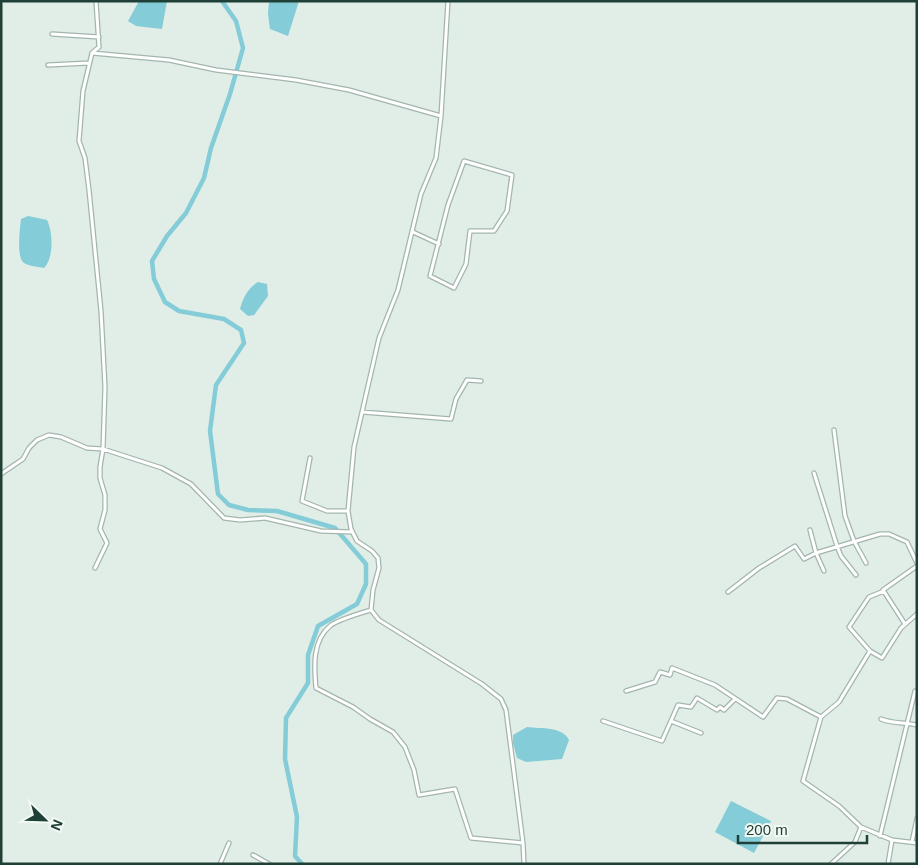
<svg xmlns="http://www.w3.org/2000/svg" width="918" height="865" font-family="Arial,sans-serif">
<rect width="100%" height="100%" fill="#e1ede7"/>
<path fill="#83ccd8" d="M139,1H167L162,29L136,26L128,21Z
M269,1H299L288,36L270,29L268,14Z
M28,216L47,220C53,232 54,258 44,268C39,267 29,266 24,263C16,258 20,228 21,219Z
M258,282L267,284L268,296L254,315L248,316L240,309C243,298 248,288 258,282Z
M527,727C541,729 562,726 569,740L562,759L526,762L517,758L513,743V735Z
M731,801L771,821L754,853L715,832Z"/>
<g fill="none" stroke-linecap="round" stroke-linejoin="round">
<path stroke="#83ccd8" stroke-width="4.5" d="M222,1L236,21L243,48L230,94L211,148L204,178L186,213L167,236L152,261L154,279L165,302L179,311L224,319L241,330L244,343L216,385L210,431L218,494L229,505L248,510L277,511L335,528L366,564V584L357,604L318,626L308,655V683L286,718L285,759L297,817L295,856L302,864"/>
<defs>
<path id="minor" d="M448,1L441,116L436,158L421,194L398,290L379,338L354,447L348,511L351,529L357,541L372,551L378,558L379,568L373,590L371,610L379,620L482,684L501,699L506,710L523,843L524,864
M52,34L99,37
M92,53L99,47L96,1
M48,65L89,63
M464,161L512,175L507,211L494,231H470L466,264L454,288L430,276L448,205Z
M413,232L439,244
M362,412L451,419L456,399L467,380L481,381
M834,430L845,516L854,541L866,563
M310,458L302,501L327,511H348
M814,473L837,546L841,556L856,575
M1,474L23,459L29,448L37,440L49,435L61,437L87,448L103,449L162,468L191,484L224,518L240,520L265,518L321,531L352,532
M810,530L816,553L824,571
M95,568L107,543L100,529L105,510V495L100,478V467L103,449L105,387L101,311L89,190L85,158L79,141L83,91L92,53L169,60L216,70L296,80L349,90L441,116
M728,592L759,568L795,546L804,559L816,553L880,534H889L907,542L917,563
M371,610C361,613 337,620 330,626C312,641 314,667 316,688L353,707L370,719L393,732L405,747L414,770L419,795L455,789L471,838L523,843
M905,624L883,590L917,566
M870,651L849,627L869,597L884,591
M626,691L655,682L660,672L670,675L672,668L715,685L763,717L777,698L787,699L821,717L803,781L839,806L861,827L892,840L917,843
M821,717L839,702L870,651L882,658L901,628L917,614
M881,719C893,724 905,722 917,725
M603,721L662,741L678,705L691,707L697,698L717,710L720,707L724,710L735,699
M671,721L701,733
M880,836L915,691
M912,842L917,818
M253,855L269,864
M220,864L229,843
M831,864L855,842L861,827
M888,864L892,840"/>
</defs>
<use href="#minor" stroke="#a3b6ae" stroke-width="5.5"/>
<use href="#minor" stroke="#fff" stroke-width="3"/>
</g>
<rect width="918" height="865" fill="none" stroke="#1f4036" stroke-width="5"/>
<g transform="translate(45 820) rotate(113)" stroke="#f2f9f5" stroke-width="4" paint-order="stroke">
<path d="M0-4L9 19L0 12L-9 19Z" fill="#1f4036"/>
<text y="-8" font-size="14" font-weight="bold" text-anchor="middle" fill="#1f4036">N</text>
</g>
<path d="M738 835v8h129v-8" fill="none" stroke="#1f4036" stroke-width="2.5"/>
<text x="746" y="835" font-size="15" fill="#1f4036" stroke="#f2f9f5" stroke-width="4" paint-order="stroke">200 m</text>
</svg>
